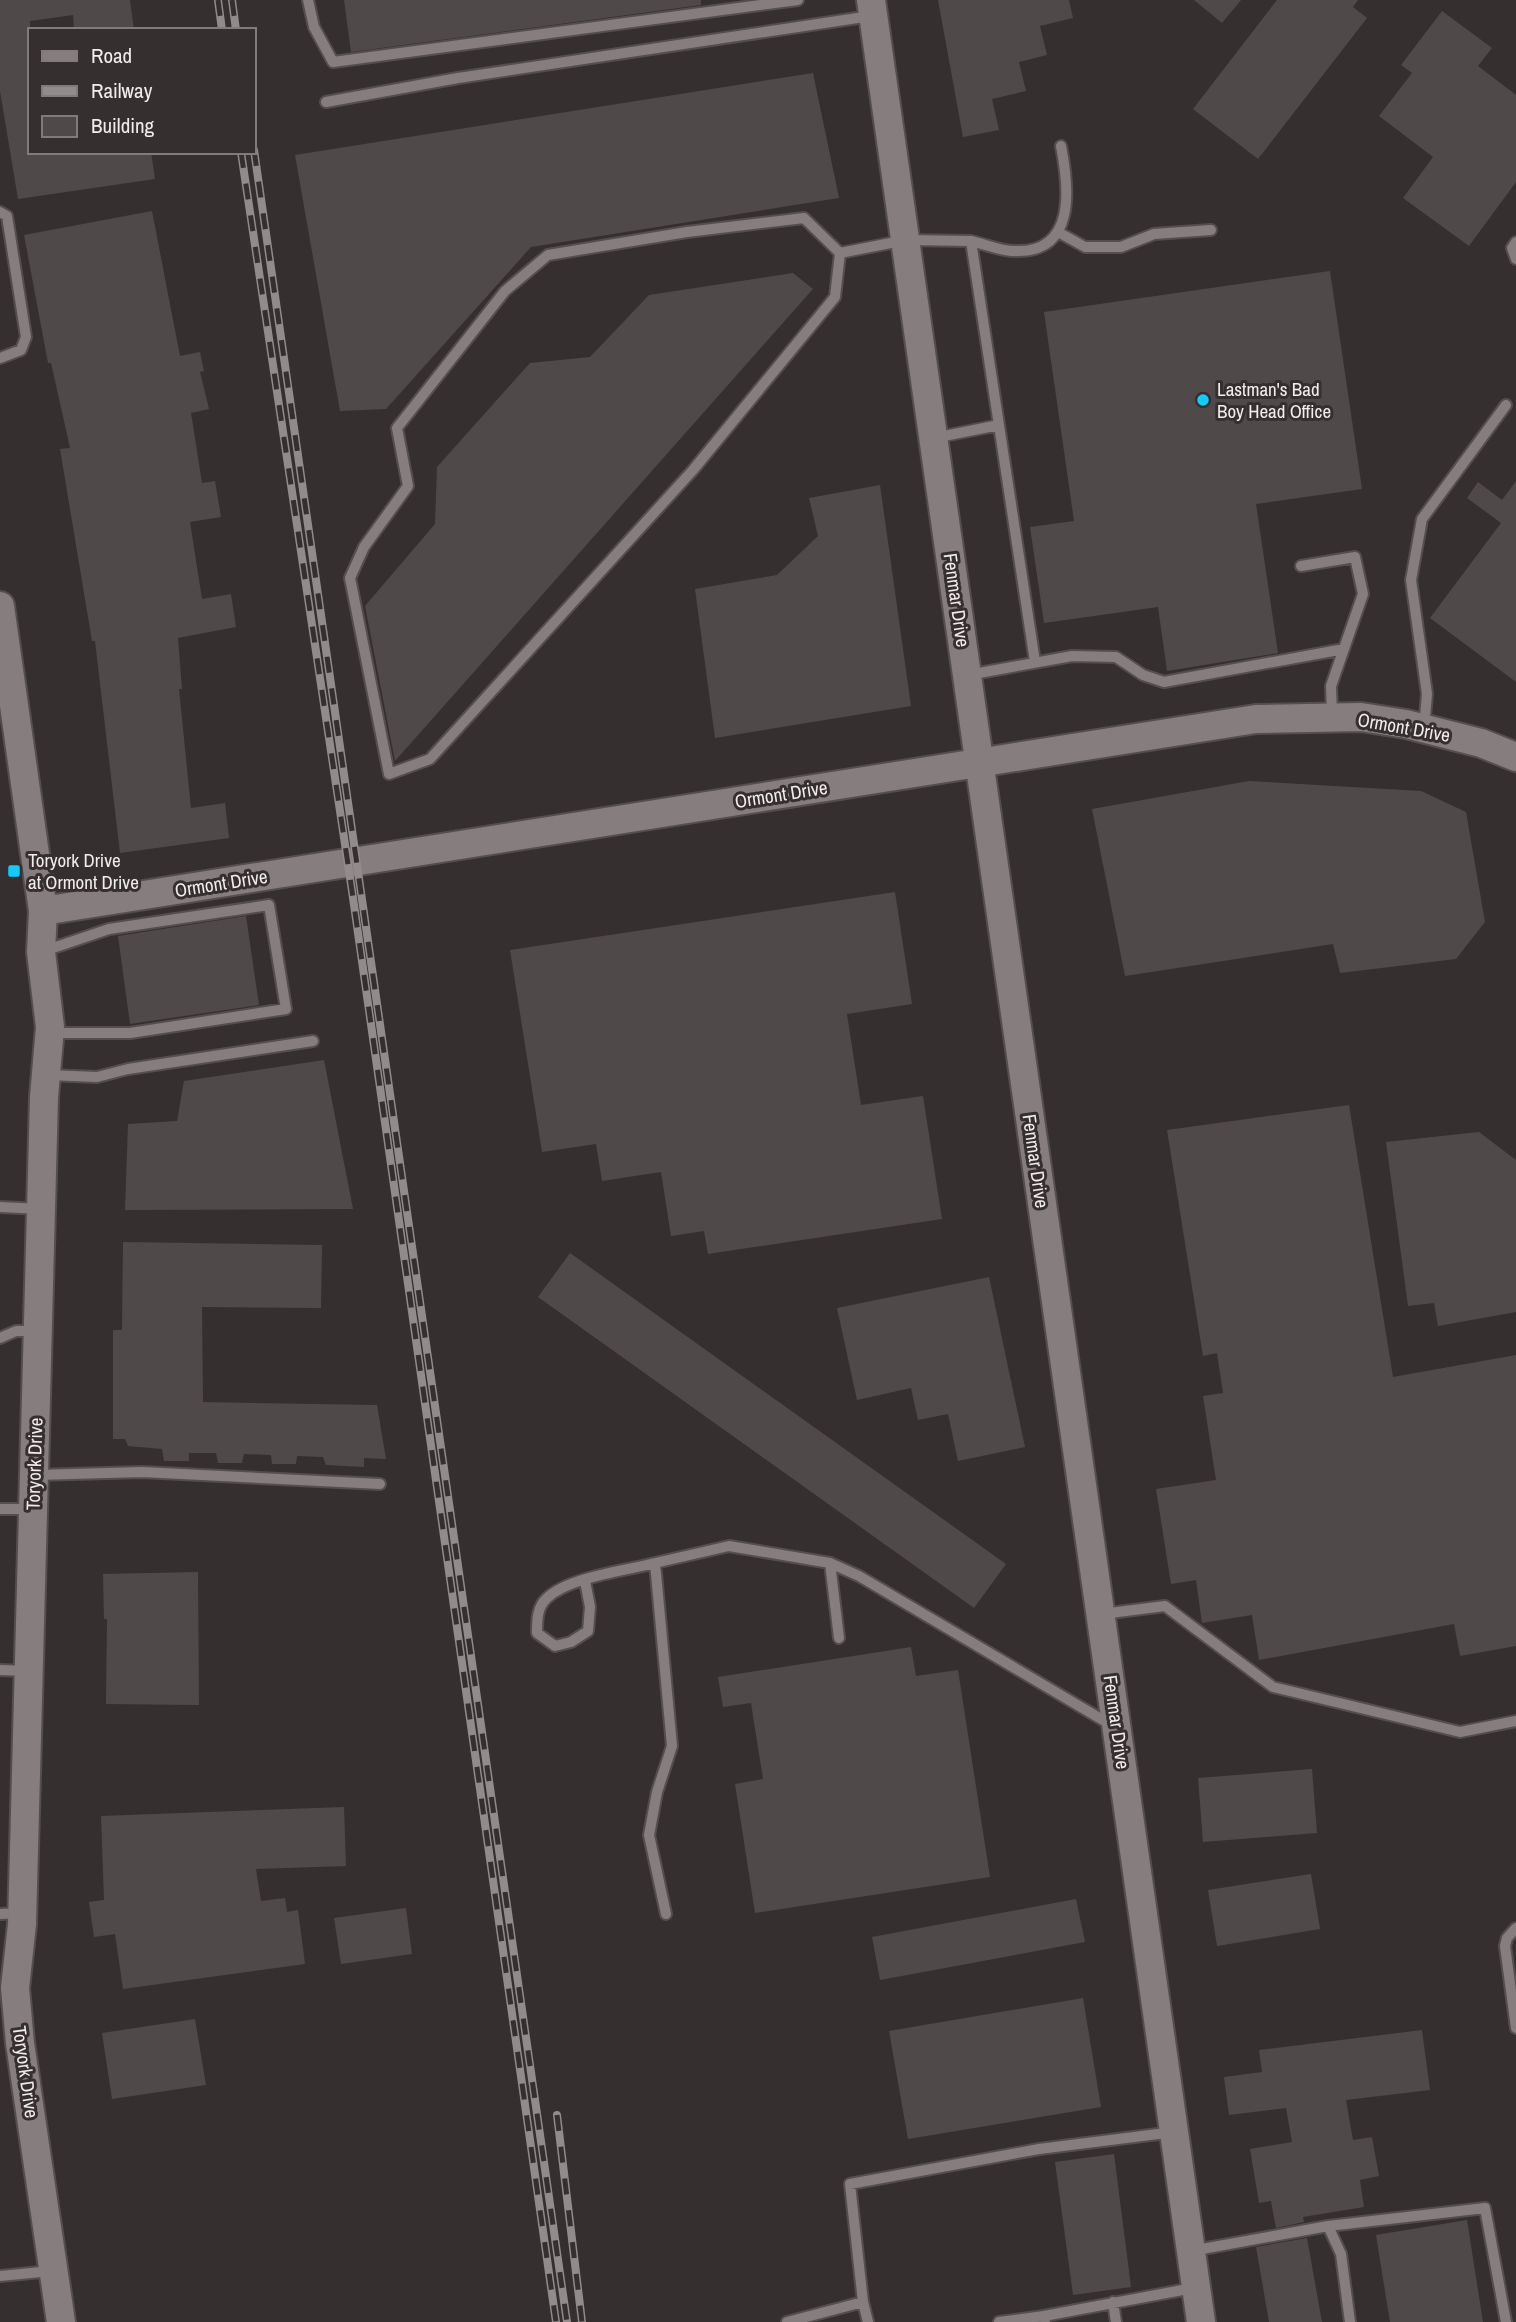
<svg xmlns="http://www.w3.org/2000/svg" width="1516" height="2322" font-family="'Archivo Narrow',sans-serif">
<rect width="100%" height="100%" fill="#362f30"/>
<path fill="#50494a" d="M0,0H130L134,30H74L73,15L30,21V152H151L155,179L18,199L0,91Z
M344,0H701V5L351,52Z
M938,0H1069L1073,18L1040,26L1047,55L1019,62L1026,91L992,99L999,130L963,137Z
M1194,0H1241L1222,23Z
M1277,0H1358L1353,7L1367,18L1258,159L1193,109Z
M1442,11L1492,48L1478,66L1516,95V182L1469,246L1403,198L1433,157L1379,116L1412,73L1401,65Z
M813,73L839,198L531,247L386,409L340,411L295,155Z
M152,211L180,356L200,352L204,371L200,372L209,409L191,413L202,483L215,481L221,517L190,522L202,599L231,594L236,627L178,638L182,689H179L191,808L225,803L229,838L120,853L95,641H92L60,449L70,448L51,363H48L24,235Z
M1330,271L1362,489L1256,504L1278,653L1167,671L1158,607L1044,623L1030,527L1074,521L1044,312Z
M793,273L813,289L395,761L365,606L435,524L437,467L530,363L590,357L649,295Z
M1516,481V682L1430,618L1501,523L1467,498L1478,482L1502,500Z
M880,485L911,706L715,738L695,589L777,575L818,536L809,498Z
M1249,781L1421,791L1466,812L1485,922L1456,959L1340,973L1333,944L1125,976L1092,809Z
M895,892L912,1004L847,1014L861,1105L923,1096L942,1219L708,1254L704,1231L671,1236L661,1172L602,1181L596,1144L542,1152L510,950Z
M246,916L259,1005L130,1024L118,936Z
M324,1060L353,1209L125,1210L128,1124L177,1121L184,1081Z
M1349,1105L1393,1377L1516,1355V1646L1460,1656L1454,1624L1259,1660L1252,1615L1202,1623L1196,1580L1171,1584L1156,1489L1216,1480L1203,1396L1223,1393L1217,1353L1203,1356L1167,1130Z
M1479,1132L1516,1160V1312L1438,1326L1434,1303L1408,1306L1386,1142Z
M123,1242L322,1245L321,1308L202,1307L203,1402L377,1405L386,1459L364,1458V1467L326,1465L323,1457L297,1456L296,1464H272L271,1455L244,1454L242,1463H218L216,1453H189V1461H164L162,1449L128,1446L125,1439H113V1330H122Z
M570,1253L1006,1564L974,1608L538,1297Z
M989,1277L1025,1447L958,1461L948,1414L918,1420L911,1388L857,1400L837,1308Z
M198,1572L199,1705L106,1704L107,1619H104L103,1574Z
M911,1647L916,1676L958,1670L990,1877L755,1913L735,1784L763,1779L751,1703L723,1707L718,1677Z
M1312,1769L1317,1833L1203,1842L1198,1778Z
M344,1807L346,1866L256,1869L261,1901L285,1898L287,1912L298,1910L305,1964L123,1989L115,1934L94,1937L89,1902L104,1900L101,1816Z
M1311,1874L1320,1929L1217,1946L1208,1890Z
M1076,1899L1085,1942L880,1980L872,1937Z
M406,1908L412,1954L341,1964L334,1918Z
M1083,1998L1101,2107L908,2139L889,2031Z
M195,2019L206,2085L112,2099L102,2033Z
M1422,2030L1430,2090L1346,2100L1353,2140L1372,2137L1379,2176L1360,2180L1364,2207L1303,2217L1304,2222L1276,2228L1271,2201L1259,2203L1250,2149L1292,2142L1286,2108L1229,2115L1224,2077L1262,2072L1259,2050Z
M1114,2154L1131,2287L1073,2295L1055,2162Z
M1467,2220L1483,2322H1390L1376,2235Z
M1307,2238L1322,2322H1269L1256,2247Z"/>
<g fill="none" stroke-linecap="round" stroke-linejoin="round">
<defs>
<path id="service" d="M308,0L314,27L333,62L798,0
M326,102L458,78L871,16
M0,212L7,216L26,337L21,350L0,358
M1058,232L1085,247H1121L1154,234L1211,230
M971,241C985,244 1000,251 1014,251C1077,254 1069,187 1061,146
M1516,242L1512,248L1516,259
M840,253L835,297L693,470L430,759L389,774L350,578L364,547L408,486L397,428L505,291L548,255L687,232L804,218L840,253L906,240L971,241L1035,662
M934,438L999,425
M1301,566L1355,557L1363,594L1331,686L1332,715
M968,675L1072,656L1116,657L1143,675L1164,682L1344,649
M1424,728L1427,694L1411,580L1422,519L1506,405
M41,952L109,929L269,905L286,1009L130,1033H52
M48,1075L97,1077L128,1069L313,1041
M0,1207L41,1209
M0,1338L16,1331H38
M37,1475L142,1472L380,1484
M0,1509H33
M830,1563L839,1638
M585,1581L590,1607L588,1631L571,1642L555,1646L537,1633C537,1620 537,1607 547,1598C569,1577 625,1571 655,1563
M1102,1614L1165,1606L1273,1687L1460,1732L1516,1721
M0,1670L29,1671
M0,1914L22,1913
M666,1914L649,1835L657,1792L672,1746L655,1563L729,1546L830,1563L859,1576L1113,1726
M1516,1928L1507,1938L1505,1946L1516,2028
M1328,2226L1485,2208L1506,2322
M1191,2251L1328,2226L1341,2254L1350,2322
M0,2276L51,2271
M863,2302L868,2322
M1113,2302L1116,2322
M1044,2316L1193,2288
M787,2322L863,2302L850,2184L1039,2149L1174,2132
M999,2322L1044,2316L1045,2320"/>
<path id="tertiary" d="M871,0L1201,2322
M0,606L43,911L41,952L50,1027L44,1097L22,1924L15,1988L20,2043L61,2322
M43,911L1256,719L1361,717L1406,724L1481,743L1516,757"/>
</defs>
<use href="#service" stroke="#544e4f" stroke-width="14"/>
<use href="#tertiary" stroke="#544e4f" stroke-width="32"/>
<use href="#service" stroke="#857d7e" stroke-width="10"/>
<use href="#tertiary" stroke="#857d7e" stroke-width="28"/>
<defs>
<path id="rail" d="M218,0L222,30
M232,0L236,30
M254,150L567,2322
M241,152L352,891L556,2322
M557,2115L582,2322"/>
</defs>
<use href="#rail" stroke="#918b8c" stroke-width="8"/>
<use href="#rail" stroke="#362f30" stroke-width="5" stroke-dasharray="16" stroke-linecap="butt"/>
</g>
<g fill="#14cafb" stroke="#362f30" stroke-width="2.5">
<circle cx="1203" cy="400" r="7"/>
<rect x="7" y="864" width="14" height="14" rx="3.5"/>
</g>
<g text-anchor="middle" stroke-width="6" stroke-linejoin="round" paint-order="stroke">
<g font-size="19" fill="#f1eced" stroke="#362f30" text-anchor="start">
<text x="1217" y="396">Lastman's Bad<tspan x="1217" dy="22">Boy Head Office</tspan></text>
<text x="28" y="867">Toryork Drive<tspan x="28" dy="22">at Ormont Drive</tspan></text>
</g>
<g font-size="19" fill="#f1eced" stroke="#362f30">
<text transform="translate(957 600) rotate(82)" y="7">Fenmar Drive</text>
<text transform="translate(1404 727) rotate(10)" y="7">Ormont Drive</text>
<text transform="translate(781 794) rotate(-9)" y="7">Ormont Drive</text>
<text transform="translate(221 883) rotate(-9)" y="7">Ormont Drive</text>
<text transform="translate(1036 1161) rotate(82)" y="7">Fenmar Drive</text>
<text transform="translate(34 1464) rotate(-88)" y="7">Toryork Drive</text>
<text transform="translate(1117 1722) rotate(82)" y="7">Fenmar Drive</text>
<text transform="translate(26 2072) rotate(82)" y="7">Toryork Drive</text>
</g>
</g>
<rect x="28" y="28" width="228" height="126" fill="#362f30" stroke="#817b7c" stroke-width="2"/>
<rect x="42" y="51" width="35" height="10" fill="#857d7e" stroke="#817b7c" stroke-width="2"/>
<text x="91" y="63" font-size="21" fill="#f1eced">Road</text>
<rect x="42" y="86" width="35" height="10" fill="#918b8c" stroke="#817b7c" stroke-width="2"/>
<text x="91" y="98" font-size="21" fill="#f1eced">Railway</text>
<rect x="42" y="116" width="35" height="21" fill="#50494a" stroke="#817b7c" stroke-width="2"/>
<text x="91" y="133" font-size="21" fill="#f1eced">Building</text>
</svg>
